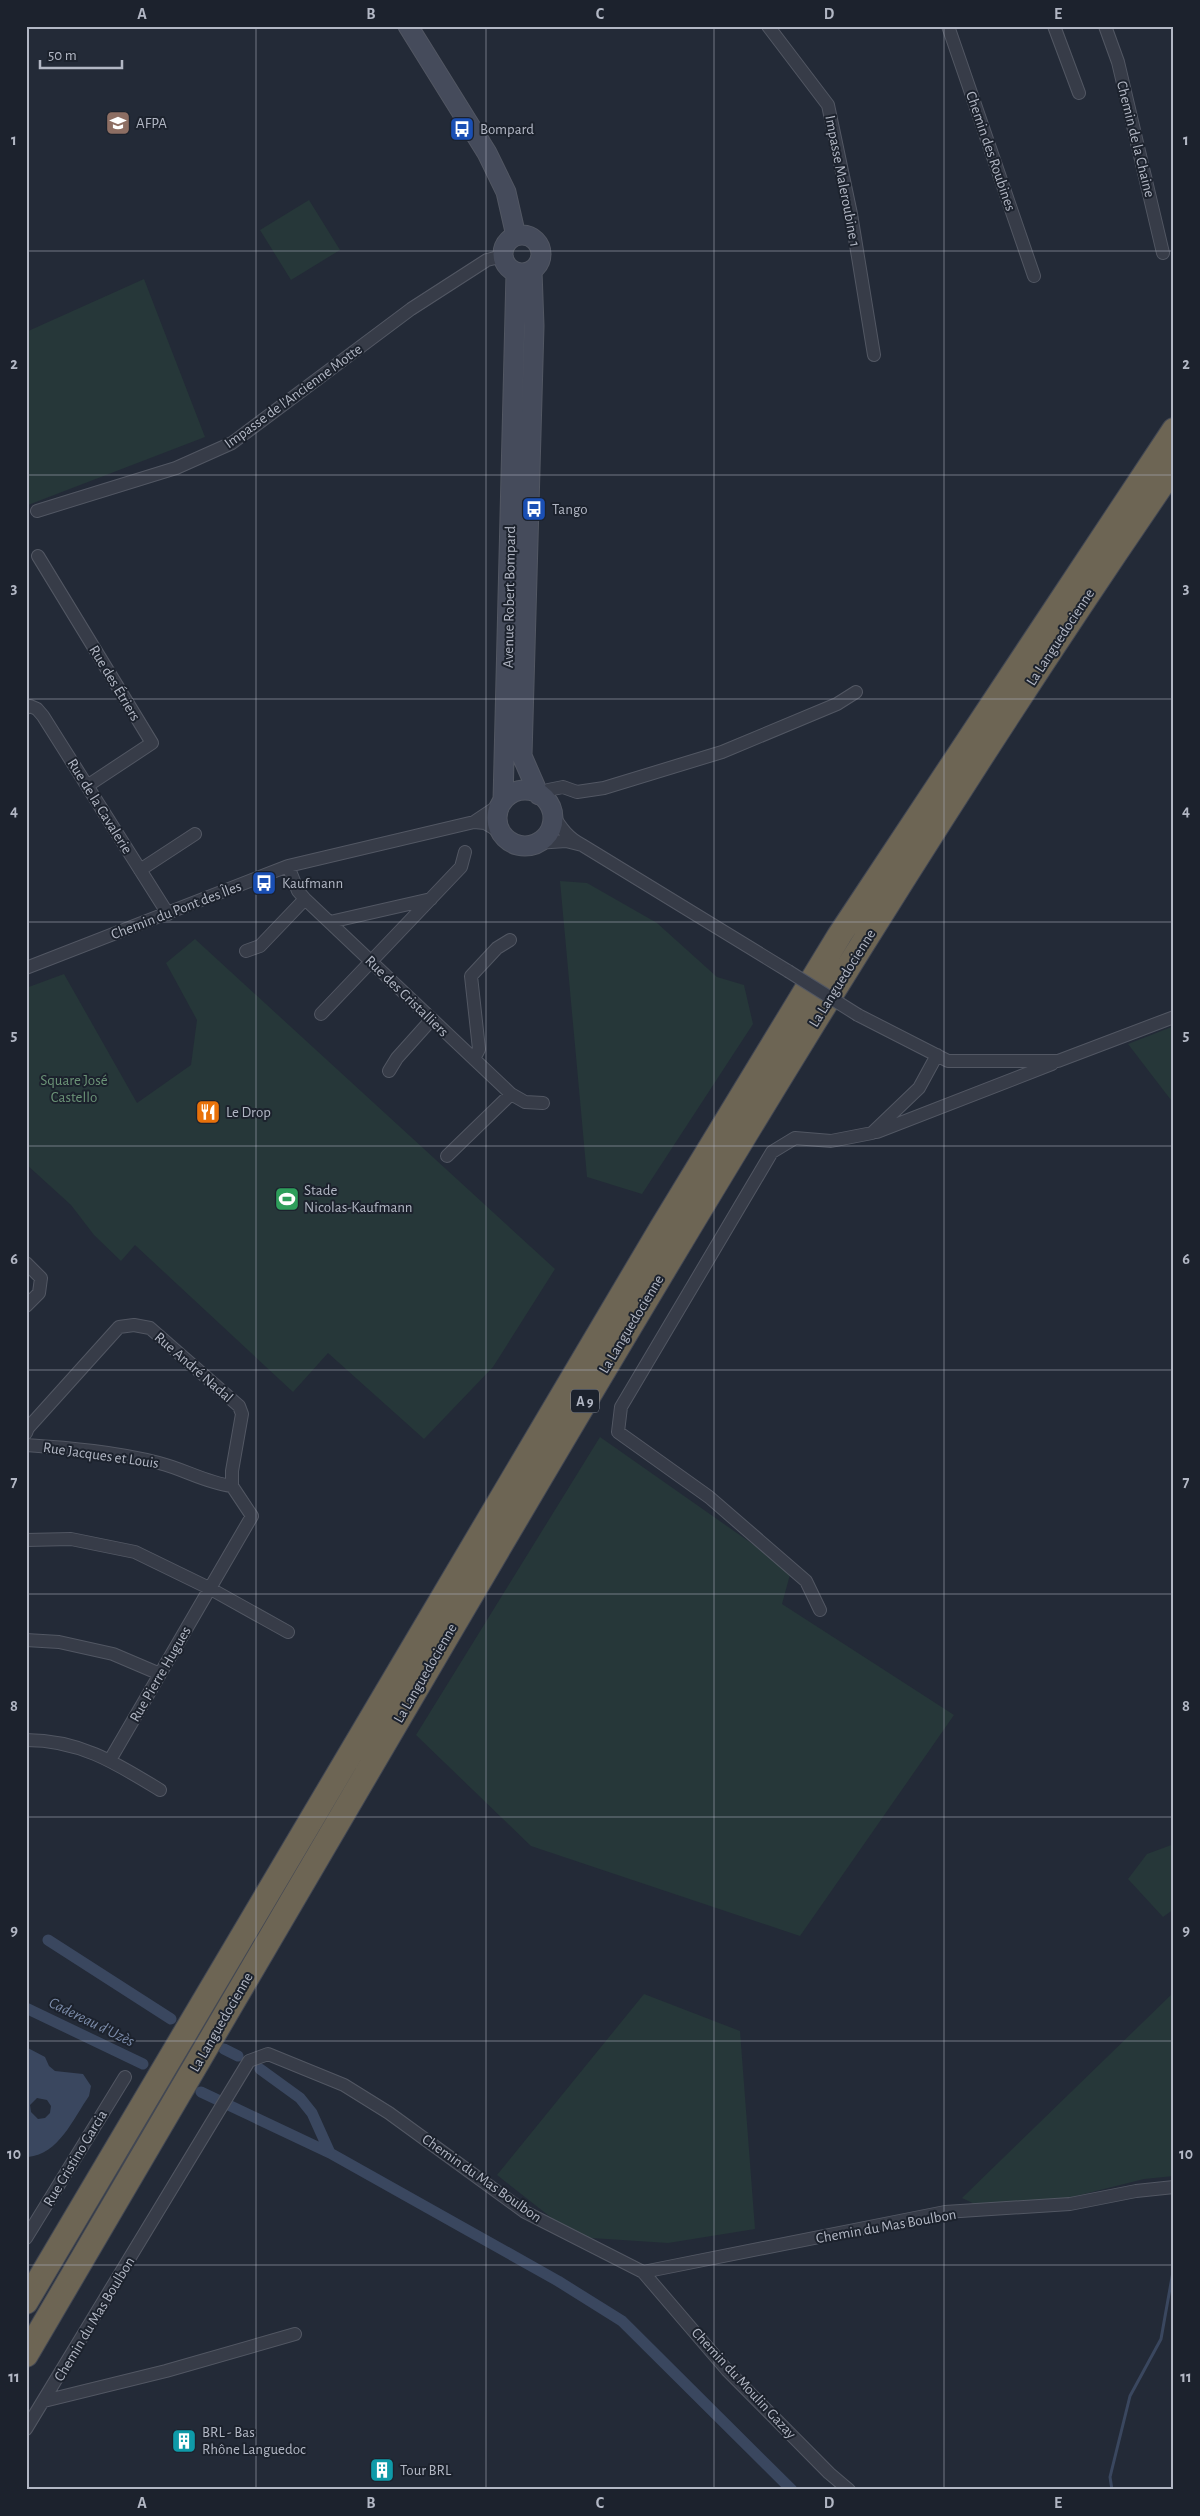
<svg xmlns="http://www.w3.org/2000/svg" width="1200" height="2516" font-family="'Alegreya Sans',sans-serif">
<rect width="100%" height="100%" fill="#232a37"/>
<path fill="#263739" d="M309,200L340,250L291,280L260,230Z
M144,279L205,437L28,505L26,332Z
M560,881L587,883L657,923L717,977L744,985L753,1024L642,1194L587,1177Z
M195,939L555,1269L493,1367L424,1439L328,1353L293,1392L135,1245L121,1261L94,1235L71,1205L26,1164V988L64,974L137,1103L191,1065L197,1020L166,963Z
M1174,1026V1104L1128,1044Z
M600,1437L791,1571L782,1604L954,1715L800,1936L531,1846L416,1735Z
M1174,1844V1909L1163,1917L1128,1879L1147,1854Z
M1174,1992V2176L1144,2179L1060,2200L981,2207L962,2198Z
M644,1994L740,2031L755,2229L668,2243L576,2237L497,2175Z"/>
<path fill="#3a475f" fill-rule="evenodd" d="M26,2047L45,2057L49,2066L55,2071L83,2074L91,2086L89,2096C73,2119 59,2154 28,2157ZM37,2098L47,2100L51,2106L50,2113L45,2118L38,2119L31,2112L30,2105Z"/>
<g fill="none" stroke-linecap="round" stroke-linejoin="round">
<path stroke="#3a475f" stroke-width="3" d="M1112,2490L1110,2477L1130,2396L1161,2339L1174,2266"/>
<path stroke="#3a475f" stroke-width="11" d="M48,1940L171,2019
M26,2008L143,2064
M224,2049L238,2056
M260,2069L300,2098L312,2113L330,2153
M201,2092L330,2153L558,2281L622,2321L792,2490"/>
<defs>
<path id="street" d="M768,26L828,105L851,214L874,355
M948,26L1034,276
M1054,26L1079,93
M1105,26L1118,62L1163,253
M37,511L176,468L232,443L411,309L487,260L503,256
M38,556L152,743L87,786
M26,708L30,706L37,709L43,716L168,914
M544,797L548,790L563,787L577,792L604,788L722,752L837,704L856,692
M474,822L501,804
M536,843L566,841L582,845C568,838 561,828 553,815
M582,845L788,971
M288,866L298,891L305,899L511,1094L525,1102L543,1103
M140,870L195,834
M330,922L431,899
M246,951L260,946L305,899
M26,968L288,866L474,822L485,823L502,833
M321,1014L461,867L465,852
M858,1015L948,1061H1058L1174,1017
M474,1059L479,1049L471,976L497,948L510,940
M389,1071L397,1058L431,1020
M877,1132L1052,1064
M447,1156L511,1094
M26,1263L41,1278L39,1293L26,1306
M26,1433L28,1428L119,1327L134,1325L150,1328L239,1406L242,1414L232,1471V1486L252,1516L110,1760
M26,1445C71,1448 116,1452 159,1463C184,1469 206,1483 232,1486
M26,1540L71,1539L135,1552L209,1588L288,1632
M820,1610L806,1581L709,1497L618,1432L621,1407L772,1152L795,1138L831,1141L872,1133L919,1088L937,1055
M26,1640L59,1642L113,1654L160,1674
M26,1740C80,1740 116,1763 160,1790
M26,2238L125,2077
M643,2272L727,2370L829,2473L849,2490
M44,2401L166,2371L295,2334
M26,2429L249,2061L268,2054L344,2085L389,2113L525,2212L643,2272L945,2212L1070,2204L1136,2191L1174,2187"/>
<path id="secondary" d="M408,26L487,153L506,192L516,236
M503 254a19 19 0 1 1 38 0a19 19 0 1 1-38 0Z
M532,271L534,326L522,756L539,795
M497 818a28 28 0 1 1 56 0a28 28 0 1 1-56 0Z
M503,801L516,273"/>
<path id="highway" d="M26,2302L662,1227L839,936L1174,430
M26,2355C168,2112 311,1869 453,1626C683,1234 916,842 1174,467"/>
</defs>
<use href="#street" stroke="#525763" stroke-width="14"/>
<use href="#secondary" stroke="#525763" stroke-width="21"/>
<use href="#highway" stroke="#424753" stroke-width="26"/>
<use href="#street" stroke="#373c48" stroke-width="12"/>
<use href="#secondary" stroke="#454b5b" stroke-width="19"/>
<use href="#highway" stroke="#6d6554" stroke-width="24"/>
<defs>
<path id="street-bridge" d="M788,971L858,1015"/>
</defs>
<use href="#street-bridge" stroke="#525763" stroke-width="14" stroke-linecap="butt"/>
<use href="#street-bridge" stroke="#373c48" stroke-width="12"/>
</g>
<path fill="none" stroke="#b2b7c4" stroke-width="1" stroke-opacity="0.55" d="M256,26V2490M486,26V2490M714,26V2490M944,26V2490M26,251H1174M26,475H1174M26,699H1174M26,922H1174M26,1146H1174M26,1370H1174M26,1594H1174M26,1817H1174M26,2041H1174M26,2265H1174"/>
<defs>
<symbol id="university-square" viewBox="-11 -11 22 22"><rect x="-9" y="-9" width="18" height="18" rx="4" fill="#8d6e63" stroke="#1c222d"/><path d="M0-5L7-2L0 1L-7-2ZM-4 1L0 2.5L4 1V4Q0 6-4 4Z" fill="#fff"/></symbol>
<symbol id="bus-square" viewBox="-11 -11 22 22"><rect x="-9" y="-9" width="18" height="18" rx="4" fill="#1a4fb4" stroke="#1c222d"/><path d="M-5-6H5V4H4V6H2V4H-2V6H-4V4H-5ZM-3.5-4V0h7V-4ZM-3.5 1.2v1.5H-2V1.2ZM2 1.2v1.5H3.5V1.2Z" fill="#fff"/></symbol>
<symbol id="restaurant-square" viewBox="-11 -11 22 22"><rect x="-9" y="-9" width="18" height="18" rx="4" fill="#e8710a" stroke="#1c222d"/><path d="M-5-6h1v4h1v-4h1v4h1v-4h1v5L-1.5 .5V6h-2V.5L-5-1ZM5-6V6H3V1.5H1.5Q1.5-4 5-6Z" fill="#fff"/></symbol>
<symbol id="stadium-square" viewBox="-11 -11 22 22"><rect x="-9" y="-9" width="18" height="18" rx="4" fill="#2e9e5b" stroke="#1c222d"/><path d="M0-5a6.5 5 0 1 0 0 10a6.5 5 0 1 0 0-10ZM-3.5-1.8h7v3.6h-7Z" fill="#fff"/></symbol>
<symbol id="building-square" viewBox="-11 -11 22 22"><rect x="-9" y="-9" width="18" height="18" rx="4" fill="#0f9aa8" stroke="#1c222d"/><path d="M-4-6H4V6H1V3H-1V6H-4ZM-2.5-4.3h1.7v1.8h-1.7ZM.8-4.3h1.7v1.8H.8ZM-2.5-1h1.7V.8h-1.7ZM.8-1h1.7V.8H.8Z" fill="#fff"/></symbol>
</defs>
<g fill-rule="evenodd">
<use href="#university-square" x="104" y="109" width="28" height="28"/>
<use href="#bus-square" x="448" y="115" width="28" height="28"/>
<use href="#bus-square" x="520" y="495" width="28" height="28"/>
<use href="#bus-square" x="250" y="869" width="28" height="28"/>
<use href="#restaurant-square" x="194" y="1098" width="28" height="28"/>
<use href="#stadium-square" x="273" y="1185" width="28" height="28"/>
<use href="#building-square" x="170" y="2427" width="28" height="28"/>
<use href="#building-square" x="368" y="2456" width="28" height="28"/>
</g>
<g text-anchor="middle" stroke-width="4" stroke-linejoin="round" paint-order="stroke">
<rect fill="#1c222d" stroke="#858a97" stroke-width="1" x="571" y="1389.5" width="28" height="23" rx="4"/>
<g font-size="14" font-weight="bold" fill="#b2b7c4">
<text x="585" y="1406">A 9</text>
</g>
<g font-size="15" fill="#b2b7c4" stroke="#1c222d" text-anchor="start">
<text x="136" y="128">AFPA</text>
<text x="480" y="134">Bompard</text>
<text x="552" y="514">Tango</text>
<text x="282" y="888">Kaufmann</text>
<text x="226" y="1117">Le Drop</text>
<text x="304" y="1195">Stade<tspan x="304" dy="17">Nicolas-Kaufmann</tspan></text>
<text x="202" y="2437">BRL - Bas<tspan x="202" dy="17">Rhône Languedoc</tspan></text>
<text x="400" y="2475">Tour BRL</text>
</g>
<g font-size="15" fill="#b2b7c4" stroke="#1c222d">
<text transform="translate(1136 139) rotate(76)" y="5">Chemin de la Chaine</text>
<text transform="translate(991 151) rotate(71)" y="5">Chemin des Roubines</text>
<text transform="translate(843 181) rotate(79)" y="5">Impasse Maleroubine 1</text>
<text transform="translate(293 396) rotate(-36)" y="5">Impasse de l'Ancienne Motte</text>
<text transform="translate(509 597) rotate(-89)" y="5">Avenue Robert Bompard</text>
<text transform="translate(1060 637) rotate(-57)" y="5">La Languedocienne</text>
<text transform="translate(115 683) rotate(59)" y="5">Rue des Étriers</text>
<text transform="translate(100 806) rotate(58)" y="5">Rue de la Cavalerie</text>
<text transform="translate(176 910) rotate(-21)" y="5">Chemin du Pont des Îles</text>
<text transform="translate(842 978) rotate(-58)" y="5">La Languedocienne</text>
<text transform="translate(407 996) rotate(44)" y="5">Rue des Cristalliers</text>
<text transform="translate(631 1324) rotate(-59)" y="5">La Languedocienne</text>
<text transform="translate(194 1367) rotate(41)" y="5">Rue André Nadal</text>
<text transform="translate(101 1455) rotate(8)" y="5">Rue Jacques et Louis</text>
<text transform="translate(425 1673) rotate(-60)" y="5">La Languedocienne</text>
<text transform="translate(160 1674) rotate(-60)" y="5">Rue Pierre Hugues</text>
<text transform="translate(221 2022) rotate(-60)" y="5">La Languedocienne</text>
<text transform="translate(75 2158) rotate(-59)" y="5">Rue Cristino Garcia</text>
<text transform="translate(482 2178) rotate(35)" y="5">Chemin du Mas Boulbon</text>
<text transform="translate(886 2226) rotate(-10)" y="5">Chemin du Mas Boulbon</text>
<text transform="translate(94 2319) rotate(-59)" y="5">Chemin du Mas Boulbon</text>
<text transform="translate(744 2383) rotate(47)" y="5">Chemin du Moulin Gazay</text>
</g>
<g font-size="15" fill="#6b9377" stroke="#1c222d">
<text x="74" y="1085">Square José<tspan x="74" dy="17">Castello</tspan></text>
</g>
<g font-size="16" font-style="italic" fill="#7c8caa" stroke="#1c222d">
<text transform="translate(92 2021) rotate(26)" y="6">Cadereau d'Uzès</text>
</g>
</g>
<rect width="1200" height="2516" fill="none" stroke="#1c222d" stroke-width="55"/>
<path d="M40 60v8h82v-8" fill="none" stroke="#b2b7c4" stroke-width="2.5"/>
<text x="48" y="60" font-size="15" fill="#b2b7c4" stroke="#1c222d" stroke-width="4" paint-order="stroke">50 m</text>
<rect x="28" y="28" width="1144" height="2460" fill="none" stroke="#b2b7c4" stroke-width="2"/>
<g font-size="16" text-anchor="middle" font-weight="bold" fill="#b2b7c4">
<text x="142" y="19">A</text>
<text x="371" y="19">B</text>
<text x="600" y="19">C</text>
<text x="829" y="19">D</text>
<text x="1058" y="19">E</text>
<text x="14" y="145">1</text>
<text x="1186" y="145">1</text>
<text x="14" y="369">2</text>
<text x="1186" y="369">2</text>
<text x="14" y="593">3</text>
<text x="1186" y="593">3</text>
<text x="14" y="816">4</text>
<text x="1186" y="816">4</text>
<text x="14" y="1040">5</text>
<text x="1186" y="1040">5</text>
<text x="14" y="1264">6</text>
<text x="1186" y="1264">6</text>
<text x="14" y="1487">7</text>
<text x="1186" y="1487">7</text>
<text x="14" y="1711">8</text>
<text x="1186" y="1711">8</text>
<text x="14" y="1935">9</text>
<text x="1186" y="1935">9</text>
<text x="14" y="2159">10</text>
<text x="1186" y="2159">10</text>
<text x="14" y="2382">11</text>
<text x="1186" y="2382">11</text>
<text x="142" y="2508">A</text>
<text x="371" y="2508">B</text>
<text x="600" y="2508">C</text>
<text x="829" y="2508">D</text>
<text x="1058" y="2508">E</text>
</g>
</svg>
